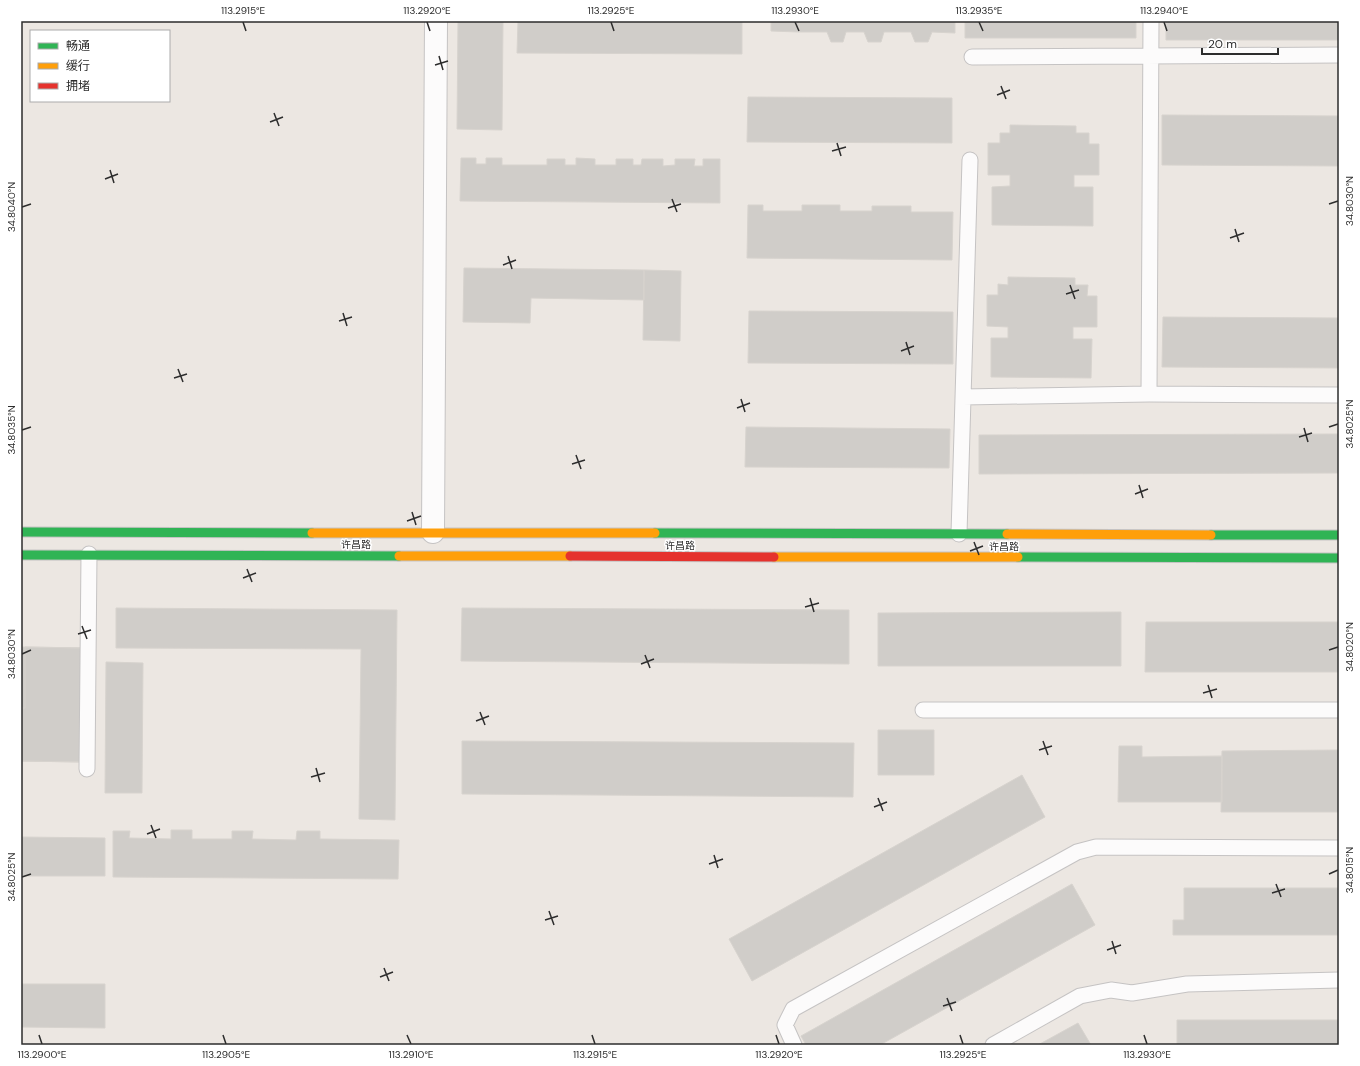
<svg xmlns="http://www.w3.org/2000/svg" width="1360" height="1066" font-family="'DM Sans','Noto Sans SC',sans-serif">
<rect width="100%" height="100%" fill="#ece7e2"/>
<path fill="#d0cdc9" stroke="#d7d3ce" d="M458,21H503L502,130L457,129Z
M518,21H742V54L517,53Z
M771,21H799V32L771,31Z
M799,21H955V33L932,32L928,42H915L911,32H884L881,42H868L864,32H846L843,42H831L827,32H799Z
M965,21H1136V38H965Z
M1166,21H1339V40H1166Z
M748,97L952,98V143L747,142Z
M1162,115L1339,116V166L1162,165Z
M1010,125L1076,126V133H1089V144H1099V175H1074V187H1093V226L992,225V187L1010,186V175H988V143H1000V133H1010Z
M461,158H476V164H486V158H502V165H547V159H565V165H576V158L595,159V165H616V159H633V165H641L642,159H663V166L675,165V159H695L694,166H703V159H720V203L460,201Z
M748,205H763V211H802V205H840V211H872V206H911V212H953L952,260L747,258Z
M464,268L644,270V300L531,298L530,323L463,322Z
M644,270L681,271L680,341L643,340Z
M1008,277L1075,278V285H1088L1087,296H1097V327H1073V339H1092L1091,378L991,377V338H1008V327L987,326V295H998V284L1008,285Z
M749,311L953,312V364L748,363Z
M1163,317L1339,318V368L1162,367Z
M746,427L950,429L949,468L745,467Z
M1339,434V473L979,474V435Z
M116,608L397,610L395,820L359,819L361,649L116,648Z
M462,608L849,610V664L461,661Z
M1121,612V666H878V613Z
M1146,622H1339V672H1145Z
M21,647L85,648L83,762L21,761Z
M25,647L85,648L83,762L21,761V708H25Z
M106,662L143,663L142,793H105Z
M878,730H934V775H878Z
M462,741L854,743L853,797L462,794Z
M1119,746H1142V757L1222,756V802H1118Z
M1339,750V812H1221L1222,751Z
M1022,775L1045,817L752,981L729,939Z
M171,830H192V839H232V831H253L252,839L296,840L297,831H320V839L399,840L398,879L113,877V831H130L129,838L171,839Z
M21,837L105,838V876H21Z
M1072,884L1095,925L880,1045H806L801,1036Z
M1184,888H1339V935H1173V920H1184Z
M21,984H105V1028L21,1027Z
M1177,1020H1339V1045H1177Z
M1078,1023L1091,1045H1038Z"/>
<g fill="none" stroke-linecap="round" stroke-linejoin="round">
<defs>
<path id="lane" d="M972,57L1339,55
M1149,394L1151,21
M963,397L1149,394L1339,395
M959,534L970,160
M923,710H1339
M87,769L89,554
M794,1045L785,1025L793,1009L1077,852L1096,847L1339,848
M993,1045L1080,996L1111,990L1132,993L1187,984L1339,980"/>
<path id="street" d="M433,532L436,21"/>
<path id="fast" d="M21,532L312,533
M655,533L1007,534
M1211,535H1339
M21,555L399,556
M1018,557L1339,558"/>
<path id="slow" d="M312,533H655
M1007,534L1211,535
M399,556H570
M774,557H1018"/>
<path id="jam" d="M570,556L774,557"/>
</defs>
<use href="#lane" stroke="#c5c3c3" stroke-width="17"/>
<use href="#street" stroke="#c5c3c3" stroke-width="24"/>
<use href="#fast" stroke="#c5c3c3" stroke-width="11"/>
<use href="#slow" stroke="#c5c3c3" stroke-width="11"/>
<use href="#jam" stroke="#c5c3c3" stroke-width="11"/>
<use href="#lane" stroke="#fcfbfb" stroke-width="15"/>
<use href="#street" stroke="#fcfbfb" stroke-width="22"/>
<use href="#fast" stroke="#30b455" stroke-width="9"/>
<use href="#slow" stroke="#ff9f0a" stroke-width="9"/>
<use href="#jam" stroke="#e5322d" stroke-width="9"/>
</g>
<path fill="none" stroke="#2d2d2d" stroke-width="1.5" d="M243,22L246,31M427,22L430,31M611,22L614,31M795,22L799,31M979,22L983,31M1164,22L1167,31M439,56L443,70M435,65L448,61M1001,86L1006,99M997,95L1010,90M274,113L279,126M270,122L283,117M837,143L841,156M832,151L846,147M110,170L114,183M105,179L118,174M672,199L677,212M1329,204L1338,201M22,207L31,204M668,208L681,204M1235,229L1239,242M1230,238L1244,233M508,256L512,269M503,265L516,260M1070,285L1075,299M1066,294L1079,290M343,313L347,326M339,321L352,317M906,342L910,355M901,351L914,346M178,369L183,382M174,378L187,374M741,399L745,412M737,408L750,403M1329,427L1338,424M1304,428L1308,442M22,430L31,427M1299,437L1312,433M576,455L581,469M572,464L585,460M1139,485L1143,498M1135,494L1148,489M412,512L416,525M407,521L421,516M974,542L979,555M970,551L983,546M247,569L252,582M243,578L256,573M810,598L814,612M805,607L819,603M82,626L87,639M78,634L91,630M1329,650L1338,647M22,654L31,650M645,655L650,668M641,664L654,659M1208,685L1212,698M1203,693L1217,689M480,712L485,725M476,721L489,716M1043,741L1048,755M1039,750L1052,746M316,768L320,782M311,777L325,773M878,798L883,811M874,807L887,802M151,825L156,838M147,834L160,829M714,855L718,868M709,864L723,859M1329,874L1338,870M22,877L31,874M1276,884L1281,897M1272,893L1285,889M549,911L554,925M545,920L558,916M1112,941L1116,954M1107,950L1121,945M384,968L389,981M380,977L393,972M947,998L952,1011M943,1006L956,1002M39,1035L42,1044M223,1035L226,1044M407,1035L411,1044M592,1035L595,1044M776,1035L779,1044M960,1035L963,1044M1144,1035L1147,1044"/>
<g text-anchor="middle" stroke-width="3" stroke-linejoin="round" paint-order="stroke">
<g font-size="10" fill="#2d2d2d" stroke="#fff">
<text x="356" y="548">许昌路</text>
<text x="680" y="549">许昌路</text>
<text x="1004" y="550">许昌路</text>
</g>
</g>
<rect width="1360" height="1066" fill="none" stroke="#ffffff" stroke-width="44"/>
<rect x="30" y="30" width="140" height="72" fill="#ffffff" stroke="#ababab"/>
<rect x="38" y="43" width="20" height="6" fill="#30b455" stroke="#ababab"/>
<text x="66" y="50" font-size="12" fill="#2d2d2d">畅通</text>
<rect x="38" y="63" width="20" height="6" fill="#ff9f0a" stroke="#ababab"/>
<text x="66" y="70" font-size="12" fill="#2d2d2d">缓行</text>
<rect x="38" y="83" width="20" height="6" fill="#e5322d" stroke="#ababab"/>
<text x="66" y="90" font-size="12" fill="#2d2d2d">拥堵</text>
<path d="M1202 48v6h76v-6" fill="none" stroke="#2d2d2d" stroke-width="2"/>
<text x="1208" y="48" font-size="12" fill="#2d2d2d" stroke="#ffffff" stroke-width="3" paint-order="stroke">20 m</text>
<rect x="22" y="22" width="1316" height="1022" fill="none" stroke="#2d2d2d" stroke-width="1.5"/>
<g font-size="10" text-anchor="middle" fill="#2d2d2d">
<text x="243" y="14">113.2915°E</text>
<text x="427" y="14">113.2920°E</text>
<text x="611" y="14">113.2925°E</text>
<text x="795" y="14">113.2930°E</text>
<text x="979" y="14">113.2935°E</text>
<text x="1164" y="14">113.2940°E</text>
<text transform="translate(1349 201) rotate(-90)" y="4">34.8030°N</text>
<text transform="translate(11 207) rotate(-90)" y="4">34.8040°N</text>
<text transform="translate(1349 424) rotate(-90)" y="4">34.8025°N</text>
<text transform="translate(11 430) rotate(-90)" y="4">34.8035°N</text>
<text transform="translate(1349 647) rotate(-90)" y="4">34.8020°N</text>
<text transform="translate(11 654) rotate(-90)" y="4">34.8030°N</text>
<text transform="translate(1349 870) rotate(-90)" y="4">34.8015°N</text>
<text transform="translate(11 877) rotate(-90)" y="4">34.8025°N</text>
<text x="42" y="1058">113.2900°E</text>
<text x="226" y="1058">113.2905°E</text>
<text x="411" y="1058">113.2910°E</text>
<text x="595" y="1058">113.2915°E</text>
<text x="779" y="1058">113.2920°E</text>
<text x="963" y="1058">113.2925°E</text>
<text x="1147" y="1058">113.2930°E</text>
</g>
</svg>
